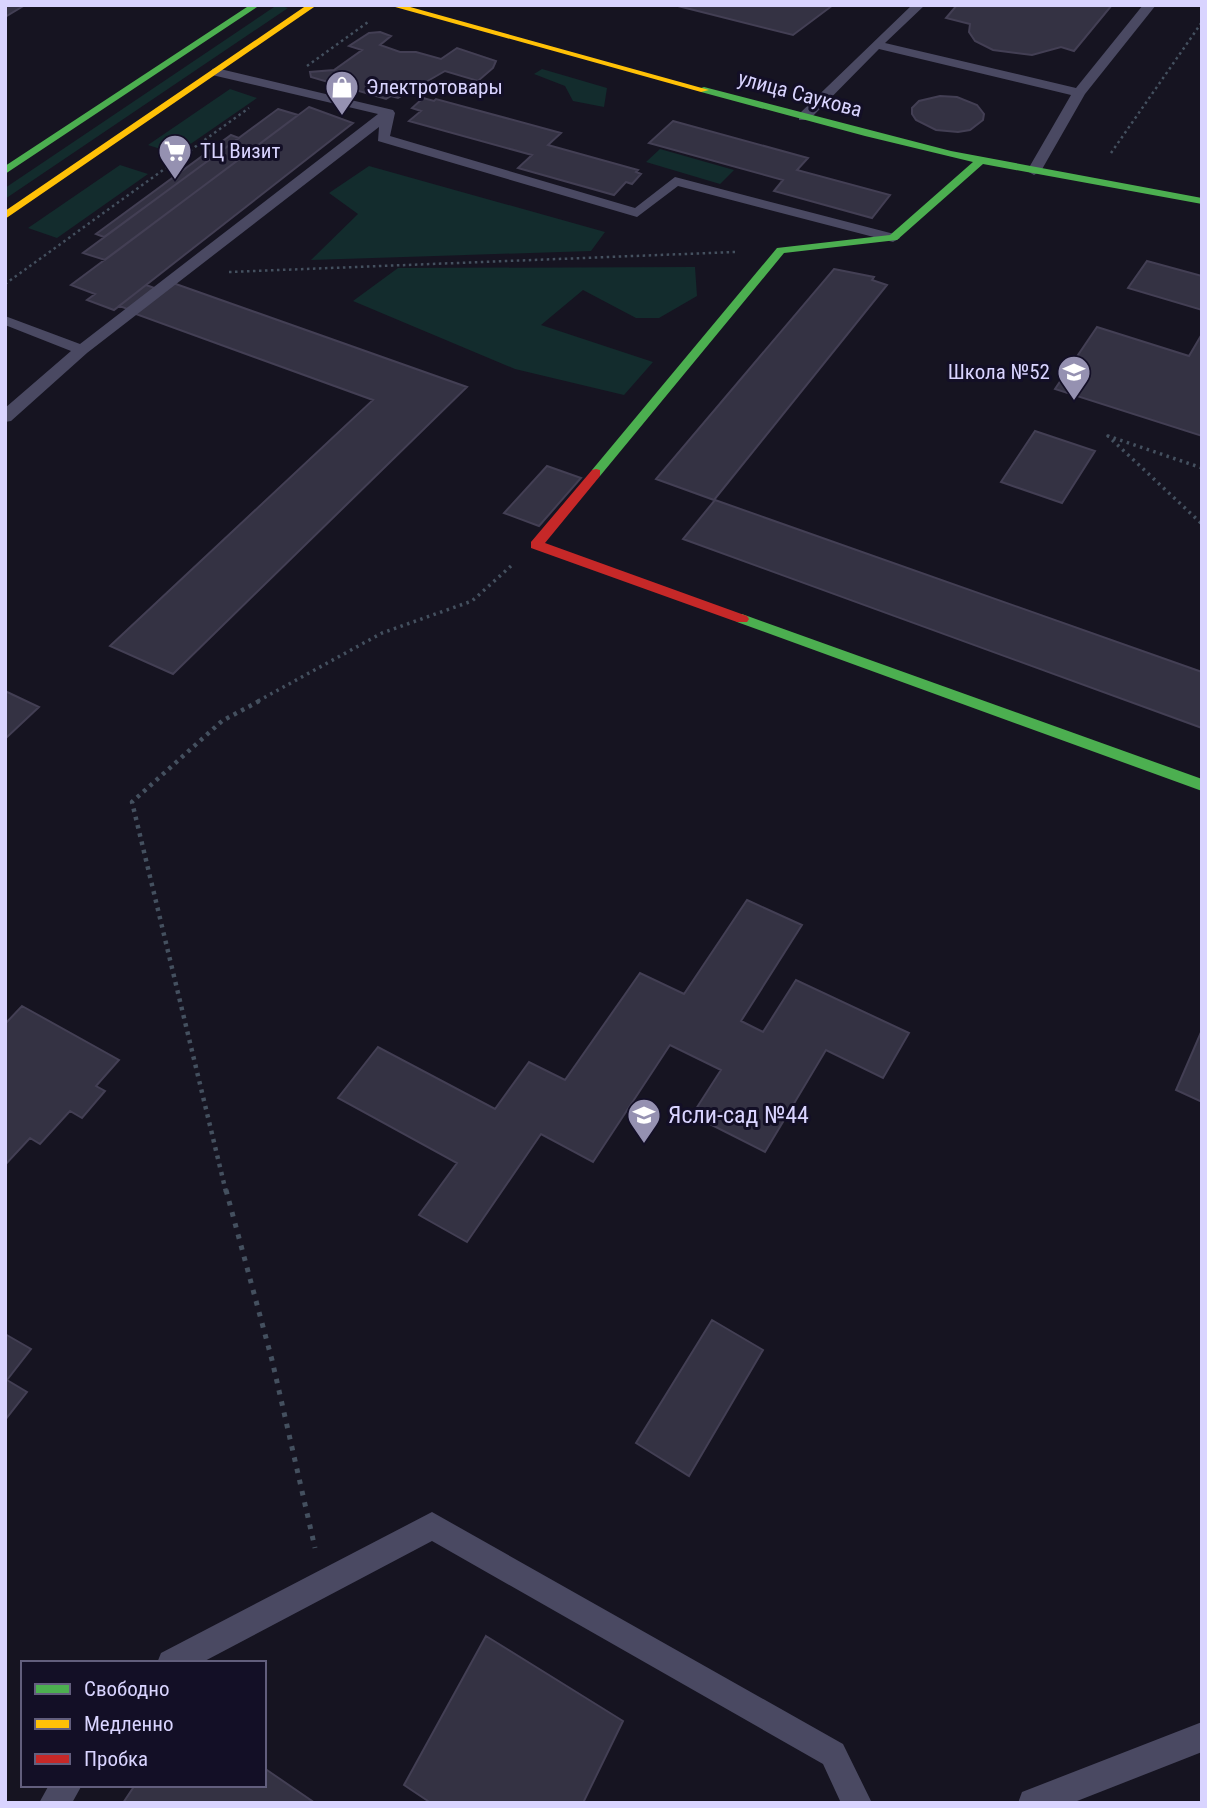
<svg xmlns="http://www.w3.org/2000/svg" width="1207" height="1808" font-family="'Roboto Condensed',sans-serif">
<rect width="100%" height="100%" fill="#161421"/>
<path fill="#132c2d" d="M277,5L288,8L5,199V188Z
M542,69L607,88L604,107L573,101L565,86L534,74Z
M230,89L257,98L176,154L148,145Z
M660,149L734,170L720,184L646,162Z
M120,165L148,174L57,238L28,228Z
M369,166L605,232L591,251L311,260L358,214L329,193Z
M695,267L697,296L659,318H636L583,290L541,325L653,362L624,395L515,369L353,301L398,268Z"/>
<path fill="#343243" stroke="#433f54" stroke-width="2" d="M5,5H25L5,17Z
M674,5H833L793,35Z
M957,5H1112L1074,51L1061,47L1032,55L993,50L975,41L969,32L970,24L946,18Z
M380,32L391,36L380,45L400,52H416L441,59L457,48L496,61L493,68L478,81L445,71L398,98L391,96L386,99L311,77L310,72L334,70L362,50L349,46L369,33Z
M940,96L957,97L977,105L984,114L983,120L970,130L958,132L936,130L916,120L912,114V108L919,101Z
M423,98L434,101L436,99L561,133L548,145L638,170L636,172L641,174L632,184L626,182L614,195L518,168L532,155L409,121L421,111L412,108Z
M309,107L353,123L114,310L87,300L95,294L71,285Z
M278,109L298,115L105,260L83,253Z
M673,121L808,158L797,170L890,195L872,218L774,191L783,180L649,143Z
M231,135L239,138L104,237L96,234Z
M1147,261L1202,276V310L1128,288Z
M834,269L874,277L872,280L887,285L714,500L656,479Z
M173,283L467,387L173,674L110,646L373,400L133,313Z
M146,285L163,291L136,312L119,306Z
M1097,327L1189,356L1202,334V436L1055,389Z
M1035,431L1095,451L1062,503L1001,482Z
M547,466L581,478L539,526L504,513Z
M715,500L1202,672V728L683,539Z
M5,691L39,707L5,739Z
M747,900L802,925L741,1021L763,1032L796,980L909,1033L883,1078L826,1050L765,1152L692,1115L721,1070L670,1045L593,1162L541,1134L467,1242L419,1215L457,1163L338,1098L378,1047L495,1109L529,1062L565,1080L640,973L684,994Z
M22,1006L119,1060L96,1086L105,1091L82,1118L70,1111L40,1144L30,1138L5,1165V1024Z
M1202,1030V1102L1176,1090Z
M712,1320L763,1350L689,1476L636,1443Z
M5,1334L31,1349L7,1380L27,1392L5,1420Z
M486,1636L623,1721L583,1803H431L404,1785Z
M264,1768L315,1803H123L135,1785H264Z"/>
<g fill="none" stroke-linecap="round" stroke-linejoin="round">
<path stroke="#44505f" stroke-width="2.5" stroke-dasharray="2.5 3.5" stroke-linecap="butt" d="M307,66L368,22
M1111,153L1202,22
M229,272L735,252
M5,284L249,108"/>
<path stroke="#44505f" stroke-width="3.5" stroke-dasharray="2.5 4.5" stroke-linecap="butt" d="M1202,468L1108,436L1202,524
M258,701L382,633L472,601L511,566"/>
<path stroke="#44505f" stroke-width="4.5" stroke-dasharray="3.5 5" stroke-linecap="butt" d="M226,1192L132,802L222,721L261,700"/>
<path stroke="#44505f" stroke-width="5" stroke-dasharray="4.5 7" stroke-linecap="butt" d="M226,1190L272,1360L315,1548"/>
<path fill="#4a4962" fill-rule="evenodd" d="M912,5H925L885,43L1076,88L1143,5H1156L1085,94L1041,171L1034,175L1027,171L1071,95L879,49L809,120H799V114Z
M216,68L393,110L395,113L390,136L635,208L675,177L898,235L900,238L893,242L678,186L637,217L378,141L379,127L87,353L11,421L5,422V408L71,351L5,325V316L80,344L378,114L212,75V69Z
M432,1512L843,1744L872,1803H841L823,1764L432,1541L201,1663H157L161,1653Z
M1202,1722V1752L1072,1803H1018L1022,1792Z
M49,1785H82L72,1803H39Z"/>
<path fill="#4caf50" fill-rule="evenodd" d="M250,5H260L5,174V166Z
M704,87L951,151L1202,198V204L983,164L897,240L784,253L600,476H592V470L777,248L890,235L973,162L865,136L701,92V88Z
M742,614L1202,779V791L737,622L735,619L737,616Z"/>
<path fill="#ffc107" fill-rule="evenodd" d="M307,5H317L5,219V211Z
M388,5H403L709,90L701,92Z"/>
<path fill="#c62828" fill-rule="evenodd" d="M596,469L600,470V476L545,543L747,616L749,619L747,622H737L531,548V542L592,470Z"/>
</g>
<defs>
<symbol id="shop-pin" viewBox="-11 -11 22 30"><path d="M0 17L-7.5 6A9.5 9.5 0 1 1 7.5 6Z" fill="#9591b1" stroke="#130f26"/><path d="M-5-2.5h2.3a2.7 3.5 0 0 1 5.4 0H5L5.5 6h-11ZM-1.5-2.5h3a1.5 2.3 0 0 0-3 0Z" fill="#fff"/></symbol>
<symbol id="supermarket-pin" viewBox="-11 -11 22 30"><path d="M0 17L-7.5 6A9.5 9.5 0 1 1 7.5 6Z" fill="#9591b1" stroke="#130f26"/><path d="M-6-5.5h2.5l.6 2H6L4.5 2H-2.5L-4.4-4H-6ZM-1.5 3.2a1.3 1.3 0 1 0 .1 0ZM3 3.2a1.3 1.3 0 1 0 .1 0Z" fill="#fff"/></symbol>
<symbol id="school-pin" viewBox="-11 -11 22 30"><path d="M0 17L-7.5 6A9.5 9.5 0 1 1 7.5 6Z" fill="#9591b1" stroke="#130f26"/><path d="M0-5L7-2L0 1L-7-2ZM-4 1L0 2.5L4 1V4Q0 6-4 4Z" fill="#fff"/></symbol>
</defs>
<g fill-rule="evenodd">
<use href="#shop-pin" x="323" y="68" width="38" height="52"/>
<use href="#supermarket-pin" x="156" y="132" width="38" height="52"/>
<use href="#school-pin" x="1055" y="353" width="38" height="52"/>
<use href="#school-pin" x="625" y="1096" width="38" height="52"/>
</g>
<g text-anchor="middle" stroke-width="6" stroke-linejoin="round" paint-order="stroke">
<g font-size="21" fill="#d9d4ff" stroke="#130f26" text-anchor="start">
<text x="366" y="94">Электротовары</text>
<text x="200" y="158">ТЦ Визит</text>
<text x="1050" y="379" text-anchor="end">Школа №52</text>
</g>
<g font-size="21" fill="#d9d4ff" stroke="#130f26">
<text transform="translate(800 94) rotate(15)" y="7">улица Саукова</text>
</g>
<g font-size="24" fill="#d9d4ff" stroke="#130f26" text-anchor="start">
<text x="668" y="1123">Ясли-сад №44</text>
</g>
</g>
<rect width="1207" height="1808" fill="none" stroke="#d9d4ff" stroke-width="14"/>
<rect x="21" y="1661" width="245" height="126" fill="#130f26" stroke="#625e7d" stroke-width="2"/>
<rect x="35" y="1684" width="35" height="10" fill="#4caf50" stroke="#625e7d" stroke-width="2"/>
<text x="84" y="1696" font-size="21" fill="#d9d4ff">Свободно</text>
<rect x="35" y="1719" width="35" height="10" fill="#ffc107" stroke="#625e7d" stroke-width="2"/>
<text x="84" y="1731" font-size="21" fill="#d9d4ff">Медленно</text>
<rect x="35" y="1754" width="35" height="10" fill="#c62828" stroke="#625e7d" stroke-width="2"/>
<text x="84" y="1766" font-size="21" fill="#d9d4ff">Пробка</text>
</svg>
